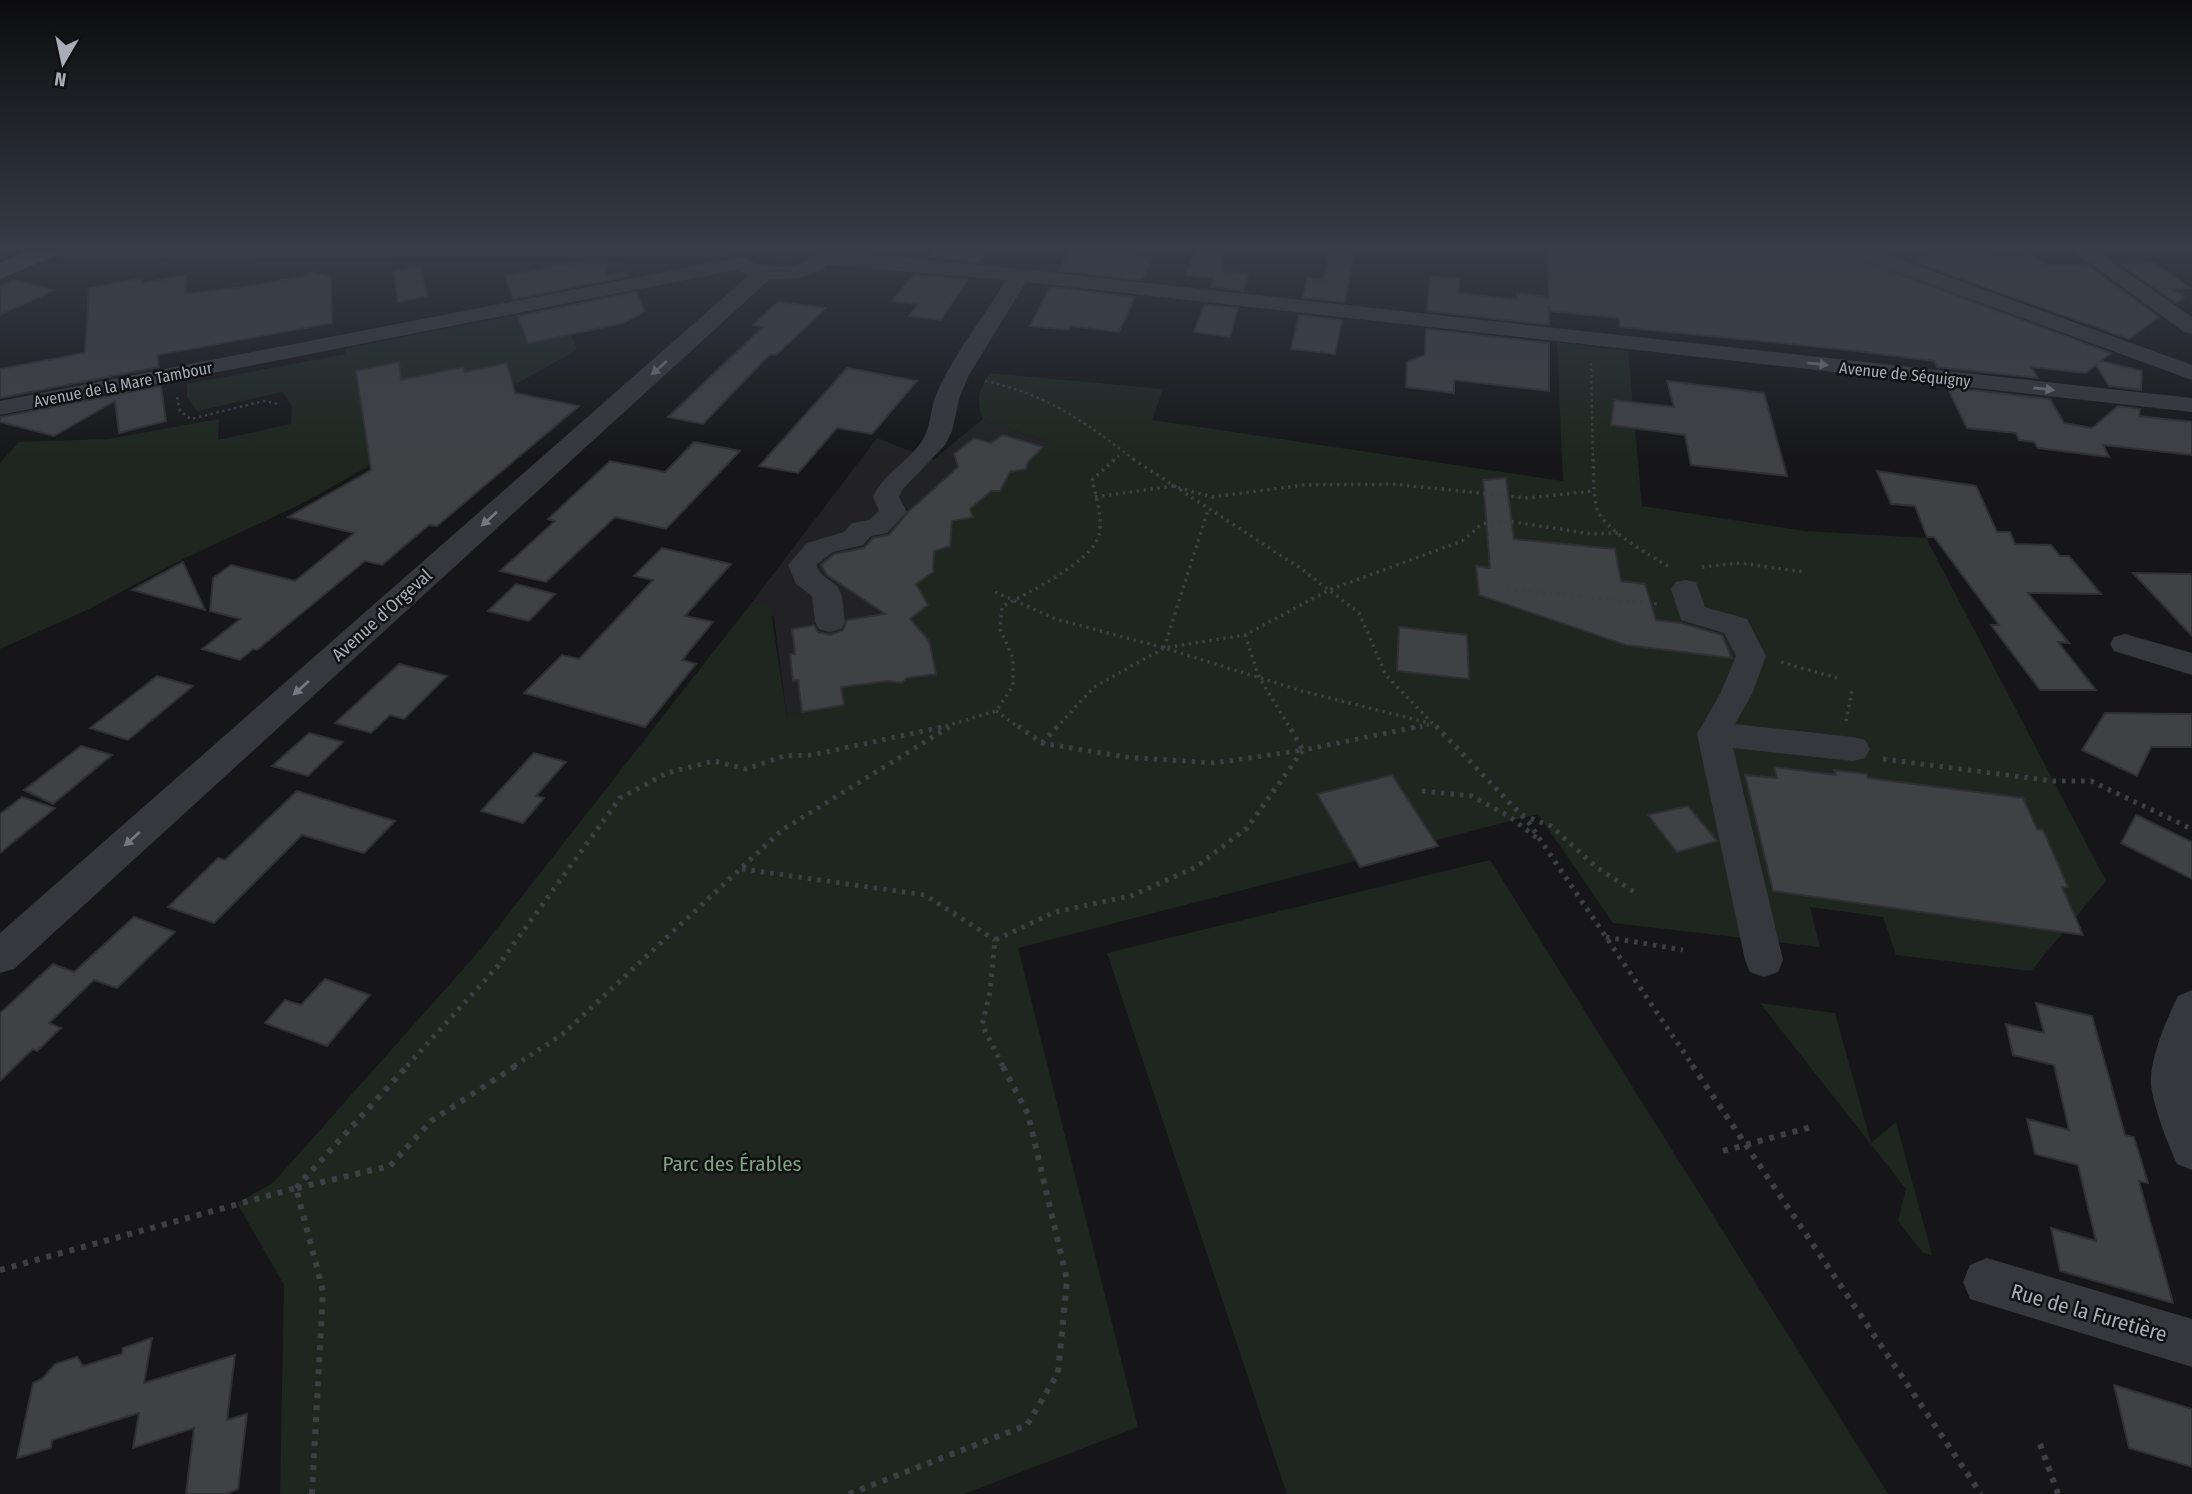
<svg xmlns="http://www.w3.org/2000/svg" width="2192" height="1494" font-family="'Fira Sans Condensed',sans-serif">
<rect width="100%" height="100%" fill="#161618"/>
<path fill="#222225" d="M983,419L1063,448L991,693L787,717L774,617L755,603L746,610L877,438L933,460Z"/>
<path fill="#1e261f" d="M765,249H805L806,253C796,266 774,268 761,257Z
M560,307L577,350L301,504L181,560L89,609L0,649V463L19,442L109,439L219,419L218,440L291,424L292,407L283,392L197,411L187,397V384L345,354L346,348Z
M1557,342L1628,351L1642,506L1805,531L1926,538L2106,881L2031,971L1896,955L1883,917L1810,907L1820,947L1613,923L1538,814L1018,948L1138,1427L964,1494H280L284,1285L237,1203L273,1183L480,950L746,610L755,603L770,606L787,717L844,705L830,622L853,616L865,670L885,675L887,681L902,682L905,678L940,673H926L929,641L920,638L913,610L921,599L916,577L930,575L933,571L932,566L922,562L940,547V536L991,491L1001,490L1002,487L998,484L1016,469L1026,468V463L1049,443L983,419C975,401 979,389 990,373L1163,389L1152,420L1563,481Z
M1490,860L1888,1494H1287L1107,953Z
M1760,1003L1835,1013L1871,1143L1896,1122L1932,1255L1923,1253L1898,1221L1906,1189Z"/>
<path fill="#404145" stroke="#303034" stroke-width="2" d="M936,249H987L979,262L929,257Z
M1070,249L1095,251L1153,257L1142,280L1059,271Z
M1196,249H1227L1220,271L1248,274L1243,291L1211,287L1214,278L1186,275Z
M1330,249H1354L1345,302L1303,298L1307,279L1323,280Z
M1547,249H1831L2111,353L2101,361L2142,371L2141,390L2109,386L2096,365L2086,373L2031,367L2038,378L1937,367L1934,361L1849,350L1620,327L1619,318L1549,311V306V325L1427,311L1430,276L1459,279V293L1517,300V293L1549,297Z
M1935,249H1988L1997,257L2032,255L2049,266L2087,265L2159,317L2129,339L1914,262Z
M607,262L605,276L626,272L628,276L513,299L505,276L568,264Z
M2153,262L2190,288L2171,289L2184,297L2176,303L2120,264Z
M421,266L427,296L398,302L394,271Z
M312,272L331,277L332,323L157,355L159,367L0,398V369L85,353L89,288L143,278L142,283L186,275L185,294L243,287L306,276Z
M914,275L968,279L941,320L909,316L918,304L892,301Z
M13,280L54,290L0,315V286Z
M1050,287L1135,297L1119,332L1070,326L1068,330L1030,326Z
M636,292L645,311L624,323L528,343L518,316Z
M778,302L826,308L776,355L770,354L703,424L668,417L763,327L753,325Z
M1204,305L1238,308L1230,337L1194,332Z
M1299,315L1342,320L1335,354L1291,349Z
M1426,329L1549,343V391L1454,380V393L1406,387L1407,362L1425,355Z
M399,362L401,380L463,367L465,372L507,363L515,393L579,406L437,526L429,525L382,565L365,561L257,650L253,649L240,660L202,649L240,619L210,611L213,578L231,565L295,581L354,533L288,517L371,470L356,371Z
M847,368L917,381L872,434L837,428L798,473L759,466Z
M1667,381L1764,393L1787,476L1691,465L1685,435L1611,425L1614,400L1674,407Z
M161,386L166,421L119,433L115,401L54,436L0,422V417Z
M1947,387L2050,399L2064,423L2092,428L2118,406L2140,409L2139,416L2192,422V455L2103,445L2109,457L2038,448L2034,442L2019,440L2016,433L1967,428Z
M1003,435L1043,447L1028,462L1026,469L1010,472L1000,491H991L970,509L973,517L952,521L950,546L934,551L933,572L916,584L928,605L910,619L929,641L936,674L907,678L901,683L888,681L841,687L844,705L802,712L798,680L793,681L790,654H795L792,629L814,625L818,632L831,635L843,630L847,620L885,614L827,575L821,565L834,554L864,548L873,538L889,535L909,511L958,467L954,454L974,438L991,443Z
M694,442L740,451L666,529L615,517L546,582L500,571L555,521L548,519L610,461L665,472Z
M1877,471L1976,486L1997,532H2010L2015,544L2051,545L2060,556H2069L2101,594L2028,593L2069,643L2058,642L2096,690H2040L1991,625H1999L1934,537H1927L1915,506L1891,504Z
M1506,478L1514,539L1615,549L1621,581L1645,584L1656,620L1681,623L1722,635L1732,658L1626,645L1479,595L1476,566L1490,568L1483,480Z
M662,548L731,564L685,616L713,622L682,660L696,664L645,727L524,693L562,655L579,659L653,580L634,576Z
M183,562L205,610L132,590Z
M2133,573L2192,574V636Z
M516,584L555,594L529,621L488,611Z
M1399,627L1467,635L1469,679L1397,671Z
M399,664L447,676L404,719L390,715L371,733L335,723Z
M157,676L193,686L128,740L90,728Z
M2105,713L2192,714V747H2151L2137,776L2082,750Z
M309,733L343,742L308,776L272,766Z
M81,746L112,755L53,804L24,790Z
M534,753L566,762L536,796L544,798L523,823L481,811Z
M1774,767L1836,775L1834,770L1867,774L1868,778L2023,798L2037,829L2043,830L2068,887H2062L2083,935L1773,891L1745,775L1777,778Z
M1392,775L1438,846L1360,867L1317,794Z
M297,791L395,821L364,853L302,835L214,923L168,907L218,858L225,860Z
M22,797L55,808L0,853V814Z
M1688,806L1717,841L1677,852L1648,815Z
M2136,815L2192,842V879L2121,843Z
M134,917L175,932L117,988L94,980L49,1023L61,1028L37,1051L33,1049L0,1081V1013L53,964L74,972Z
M325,979L370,995L327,1046L265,1023L285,1000L301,1005Z
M2036,1003L2092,1016L2125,1135L2134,1137L2148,1183L2139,1181L2173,1303L2060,1271L2051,1228L2096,1241L2078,1165L2035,1154L2027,1119L2069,1130L2054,1065L2013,1055L2006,1024L2044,1033Z
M152,1338L144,1383L235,1355L227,1420L247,1414L238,1489L226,1494H186L194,1428L133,1448L139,1413L52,1440L51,1448L17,1458L33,1383L42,1379L55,1364L77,1357L83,1366L122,1354L123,1348Z
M2114,1385L2192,1409V1467L2129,1448Z"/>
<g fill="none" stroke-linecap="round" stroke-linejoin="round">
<path stroke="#3d3f44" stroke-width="2.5" stroke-dasharray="2.5 3.5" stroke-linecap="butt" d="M1591,363L1593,461
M985,381C1048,394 1086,423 1136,461
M177,397L180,411L191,419L264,401L279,404
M1113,461L1122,453"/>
<path stroke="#3d3f44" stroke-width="3.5" stroke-dasharray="2.5 4.5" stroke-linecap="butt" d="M1133,459L1303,570L1359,613L1386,675L1437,728
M1593,459C1594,476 1593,493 1597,509C1604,530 1650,555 1669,567
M1095,497L1173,486L1212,497L1303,485L1393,484L1527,498L1594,491
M1702,567L1740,563L1804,572
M1508,589L1658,604
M995,592L1056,619L1164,648L1302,691L1429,723
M1245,635L1259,677L1290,728
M1164,648L1208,510
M1781,662L1837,678
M996,711L1020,728
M1846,721L1852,691
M939,728L996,711L1013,686V658L1000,629L1002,607C1026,593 1092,563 1099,535C1103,517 1096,497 1092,480L1115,459
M1056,728L1094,687L1164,648L1245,635L1329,590L1462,541L1482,524L1507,521L1592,534L1618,533
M1413,728L1433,724"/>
<path stroke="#3d3f44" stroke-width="5" stroke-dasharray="3.5 6" stroke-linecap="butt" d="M1018,726L1042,743L1125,757L1214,763L1303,750L1289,726
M1436,726L1529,823L1693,1066
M1042,743L1058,726
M1883,759L2053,781H2091L2192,829
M1422,791L1472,796L1510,817L1538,839
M1522,815L1551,826L1596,867L1636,893
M742,869L925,895L995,940
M1606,937L1683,950
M407,1066L497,967L620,798L667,773L714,761L746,769L784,756L812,755L947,726
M514,1066L563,1034L782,830L949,727
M1003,1066L982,1025L990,992L995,940L1055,912L1131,896L1196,867L1247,828L1303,750L1422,726"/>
<path stroke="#3d3f44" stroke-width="6" stroke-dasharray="5 7" stroke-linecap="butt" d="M1692,1065L1981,1494
M1723,1151L1811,1127
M296,1188L408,1065
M297,1188L390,1166L431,1121L517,1065
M0,1270L296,1188L323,1291L312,1494
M2040,1444L2058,1494
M849,1494L1027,1425L1058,1373L1067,1280L1028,1114L1002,1065"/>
<path fill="#37383d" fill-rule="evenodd" d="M42,249H734L735,251L732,255L725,257L66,259L45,253Z
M816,249L1020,269L2192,398V412L1026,282L969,375L960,396L952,431L945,445L903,489L899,497L907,512L887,533L871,536L863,545L833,552L816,565C820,577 829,578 837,586C844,594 843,612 845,622L841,629L830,632L819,629L815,622L812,596L796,584L788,565L807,543L844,532L852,523L869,520L879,511L873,497C884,473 908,462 922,441C932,425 930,406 938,390C956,351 984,317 1006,280L828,265C813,278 790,280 770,279L14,969L0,973V933L749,275L736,270L0,415V401L741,257C748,259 753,263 761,265C779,269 807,269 816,249Z
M1841,249H1872L2192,365V380L1844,253Z
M2070,249H2094L2192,317V334L2184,332Z
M1686,580L1696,582L1705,607L1747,619L1766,656L1752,694L1735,724L1853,737L1865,740L1870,749L1865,758L1853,761L1733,748L1783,960L1778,972L1764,977L1750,972L1745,960L1697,734L1720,694L1736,656L1724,633L1681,620L1671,589L1676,582Z
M2125,634L2192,653V675L2114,651L2110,644L2114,637Z
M2192,990V1170L2177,1164C2167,1142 2154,1108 2151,1085C2149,1060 2167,1018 2178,996Z
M1987,1258L2192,1319V1367L1970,1299L1963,1282L1970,1265Z"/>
<path fill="#53555c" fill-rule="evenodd" d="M30,249H62L59,254L0,279V263Z"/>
</g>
<defs><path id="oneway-solid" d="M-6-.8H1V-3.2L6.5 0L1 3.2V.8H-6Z" transform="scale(1.75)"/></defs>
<g fill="#757881">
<use href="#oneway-solid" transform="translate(1818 364) rotate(6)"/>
<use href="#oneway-solid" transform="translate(659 368) rotate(138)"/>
<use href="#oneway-solid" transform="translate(2044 389) rotate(6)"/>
<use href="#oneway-solid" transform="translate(489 519) rotate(138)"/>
<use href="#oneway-solid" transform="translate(301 688) rotate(138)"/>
<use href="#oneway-solid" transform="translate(132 839) rotate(138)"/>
</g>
<linearGradient id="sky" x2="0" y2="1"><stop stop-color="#0c0c0d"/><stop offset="0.54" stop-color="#363c48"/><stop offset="1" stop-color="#363c48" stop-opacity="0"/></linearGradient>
<rect width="2192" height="459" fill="url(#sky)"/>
<g text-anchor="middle" stroke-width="5" stroke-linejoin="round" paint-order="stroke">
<g font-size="16" fill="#a8adb8" stroke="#111113">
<text transform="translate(1905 374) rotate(6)" y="6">Avenue de Séquigny</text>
<text transform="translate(123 384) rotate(-11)" y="6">Avenue de la Mare Tambour</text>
</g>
<g font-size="18" fill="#a8adb8" stroke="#111113">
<text transform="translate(382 615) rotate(-42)" y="6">Avenue d'Orgeval</text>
</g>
<g font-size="21" fill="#7fa381" stroke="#111113">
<text x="732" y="1171">Parc des Érables</text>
</g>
<g font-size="21" fill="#a8adb8" stroke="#111113">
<text transform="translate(2089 1313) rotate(16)" y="7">Rue de la Furetière</text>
</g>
</g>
<g transform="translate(63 63) rotate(189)" stroke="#111113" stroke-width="5" paint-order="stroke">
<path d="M0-5L12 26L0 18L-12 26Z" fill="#a8adb8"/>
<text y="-10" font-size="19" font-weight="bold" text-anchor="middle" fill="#a8adb8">N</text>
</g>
</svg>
